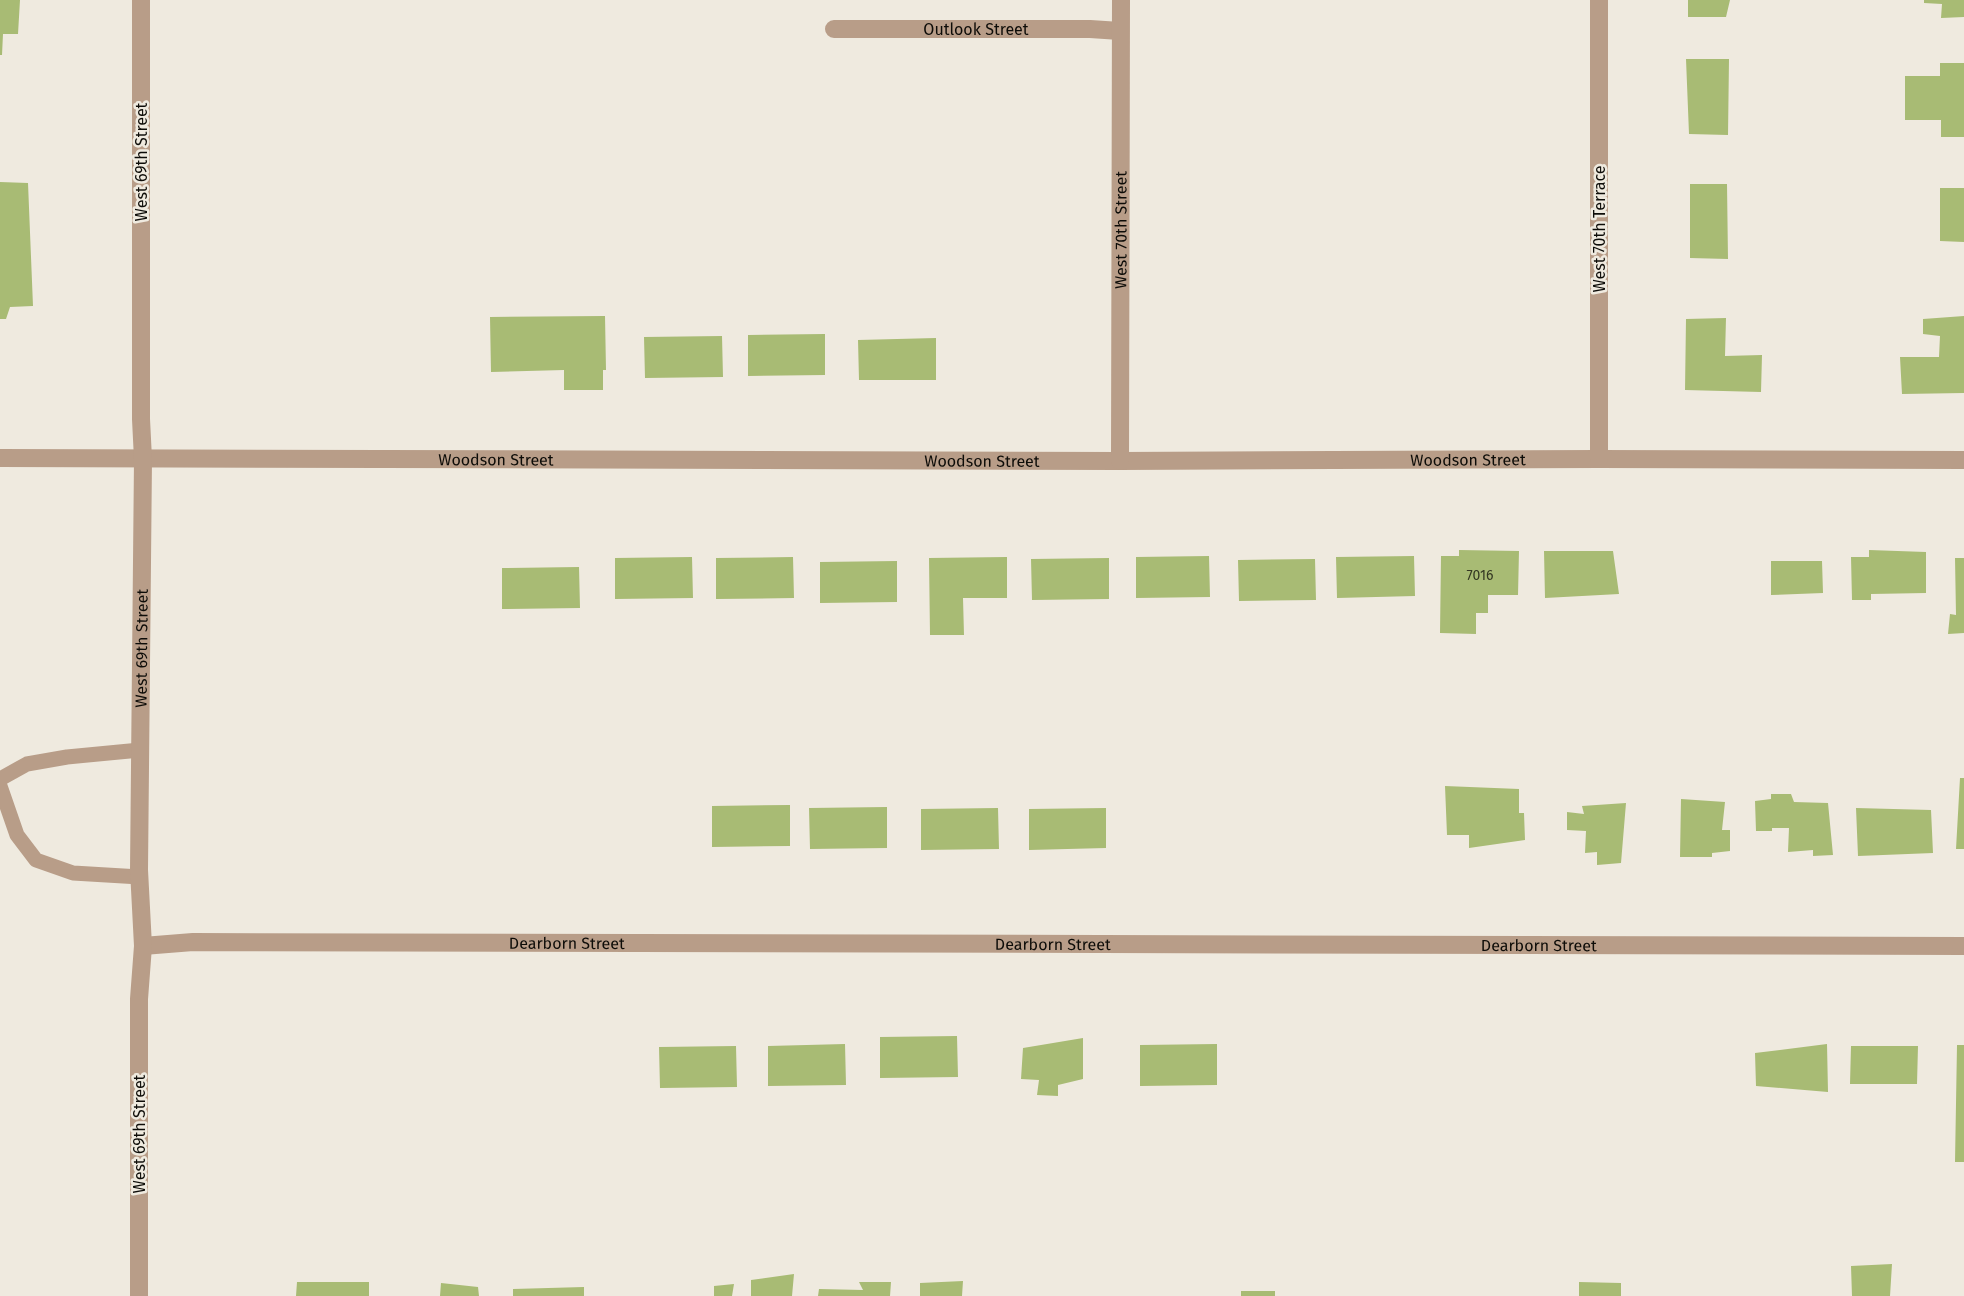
<svg xmlns="http://www.w3.org/2000/svg" width="1964" height="1296" font-family="'Fira Sans',sans-serif">
<rect width="100%" height="100%" fill="#efeadf"/>
<path fill="#a8bb74" d="M0,0H20L18,34H3L2,55H0Z
M1688,0H1730L1726,17H1688Z
M1924,0H1964V17L1941,18L1942,4L1924,3Z
M1686,59H1729L1728,135L1689,134Z
M1940,63H1964V137H1941V120H1905V76H1940Z
M0,182L28,183L33,306L10,307L6,319H0Z
M1690,184H1727L1728,259L1690,258Z
M1940,188H1964V242L1940,241Z
M605,316L606,370H603V390H564V370L491,372L490,317Z
M1964,316V393L1902,394L1900,357H1939L1940,336L1923,334V319Z
M1726,318L1725,356L1762,355L1761,392L1685,390L1686,319Z
M825,334V375L748,376V335Z
M722,336L723,377L645,378L644,337Z
M936,338V380H859L858,340Z
M1459,550L1519,551L1518,595H1488V613H1476V634L1440,633L1441,556H1459Z
M1869,550L1926,552V593L1871,594V600H1852L1851,557H1869Z
M1544,551H1613L1619,594L1545,598Z
M1209,556L1210,597L1136,598V557Z
M1414,556L1415,596L1337,598L1336,557Z
M692,557L693,598L615,599V558Z
M793,557L794,598L716,599V558Z
M1007,557V598H963L964,635H930L929,558Z
M1109,558V599L1032,600L1031,559Z
M1955,558H1964V633L1948,634L1950,614L1956,615Z
M1315,559L1316,600L1239,601L1238,560Z
M897,561V602L820,603V562Z
M1771,561H1822L1823,593L1771,595Z
M579,567L580,608L502,609V568Z
M1960,778H1964V849H1956Z
M1445,786L1519,789V813H1524L1525,840L1469,848V835H1447Z
M1771,794H1791L1794,802L1828,803L1833,855L1813,856V850L1788,852L1789,828H1772V831H1756L1755,801L1771,799Z
M1681,799L1725,802L1722,830H1730V851L1712,853V857H1680Z
M1626,803L1621,863L1597,865V852L1585,853L1586,831L1567,830V812L1584,814L1582,806Z
M790,805V846L712,847V806Z
M887,807V848L810,849L809,808Z
M998,808L999,849L921,850V809Z
M1106,808V848L1029,850V809Z
M1856,808L1931,810L1933,853L1858,856Z
M957,1036L958,1077L880,1078V1037Z
M1083,1038V1079L1058,1085V1096L1037,1095L1039,1080L1021,1079L1023,1048Z
M845,1044L846,1085L768,1086V1046Z
M1217,1044V1085L1140,1086V1045Z
M1827,1044L1828,1092L1756,1086L1755,1053Z
M1957,1045H1964V1162H1955Z
M736,1046L737,1087L660,1088L659,1047Z
M1851,1046H1918L1917,1084H1850Z
M1892,1264L1890,1296H1852L1851,1266Z
M794,1274L792,1296H751V1280Z
M963,1281L962,1296H920V1283Z
M297,1282H369V1296H296Z
M859,1282H891L890,1296H818L819,1289L863,1290Z
M1579,1282L1621,1283V1296H1579Z
M441,1283L478,1287L479,1296H440Z
M734,1284L732,1296H714V1286Z
M584,1287V1296H513V1289Z
M1241,1291H1275V1296H1241Z"/>
<g fill="none" stroke-linecap="round" stroke-linejoin="round">
<path stroke="#b89d88" stroke-width="15" d="M0,779L27,764L67,757L140,750
M0,786L17,835L36,860L73,873L140,877"/>
<g stroke="#b89d88" stroke-width="18">
<path id="s1" d="M834,29H1090L1120,31"/>
<path id="s2" d="M0,458L1120,461L1599,459L1964,460"/>
<path d="M1599,459V0"/>
<path id="s3" d="M1120,461L1121,0"/>
<path id="s4" d="M143,946L193,942L1964,946"/>
<path id="s5" d="M139,1296V999L143,946L139,870L143,459L141,419V0"/>
</g>
</g>
<g text-anchor="middle" stroke-width="5" stroke-linejoin="round" paint-order="stroke">
<g font-size="14" fill="#343823">
<text x="1480" y="580">7016</text>
</g>
<g font-size="16" fill="#0d0c08" stroke="#efeadf">
<text dy="6" stroke="none"><textPath href="#s1" startOffset="142">Outlook Street</textPath></text>
<text transform="translate(141 162) rotate(-90)" y="6">West 69th Street</text>
<text transform="translate(1599 229) rotate(-90)" y="6">West 70th Terrace</text>
<text dy="6" stroke="none"><textPath href="#s3" startOffset="231">West 70th Street</textPath></text>
<text dy="6" stroke="none"><textPath href="#s2" startOffset="1468">Woodson Street</textPath></text>
<text dy="6" stroke="none"><textPath href="#s2" startOffset="496">Woodson Street</textPath></text>
<text dy="6" stroke="none"><textPath href="#s2" startOffset="982">Woodson Street</textPath></text>
<text dy="6" stroke="none"><textPath href="#s5" startOffset="648">West 69th Street</textPath></text>
<text dy="6" stroke="none"><textPath href="#s4" startOffset="424">Dearborn Street</textPath></text>
<text dy="6" stroke="none"><textPath href="#s4" startOffset="910">Dearborn Street</textPath></text>
<text dy="6" stroke="none"><textPath href="#s4" startOffset="1396">Dearborn Street</textPath></text>
<text transform="translate(139 1134) rotate(-90)" y="6">West 69th Street</text>
</g>
</g>
</svg>
